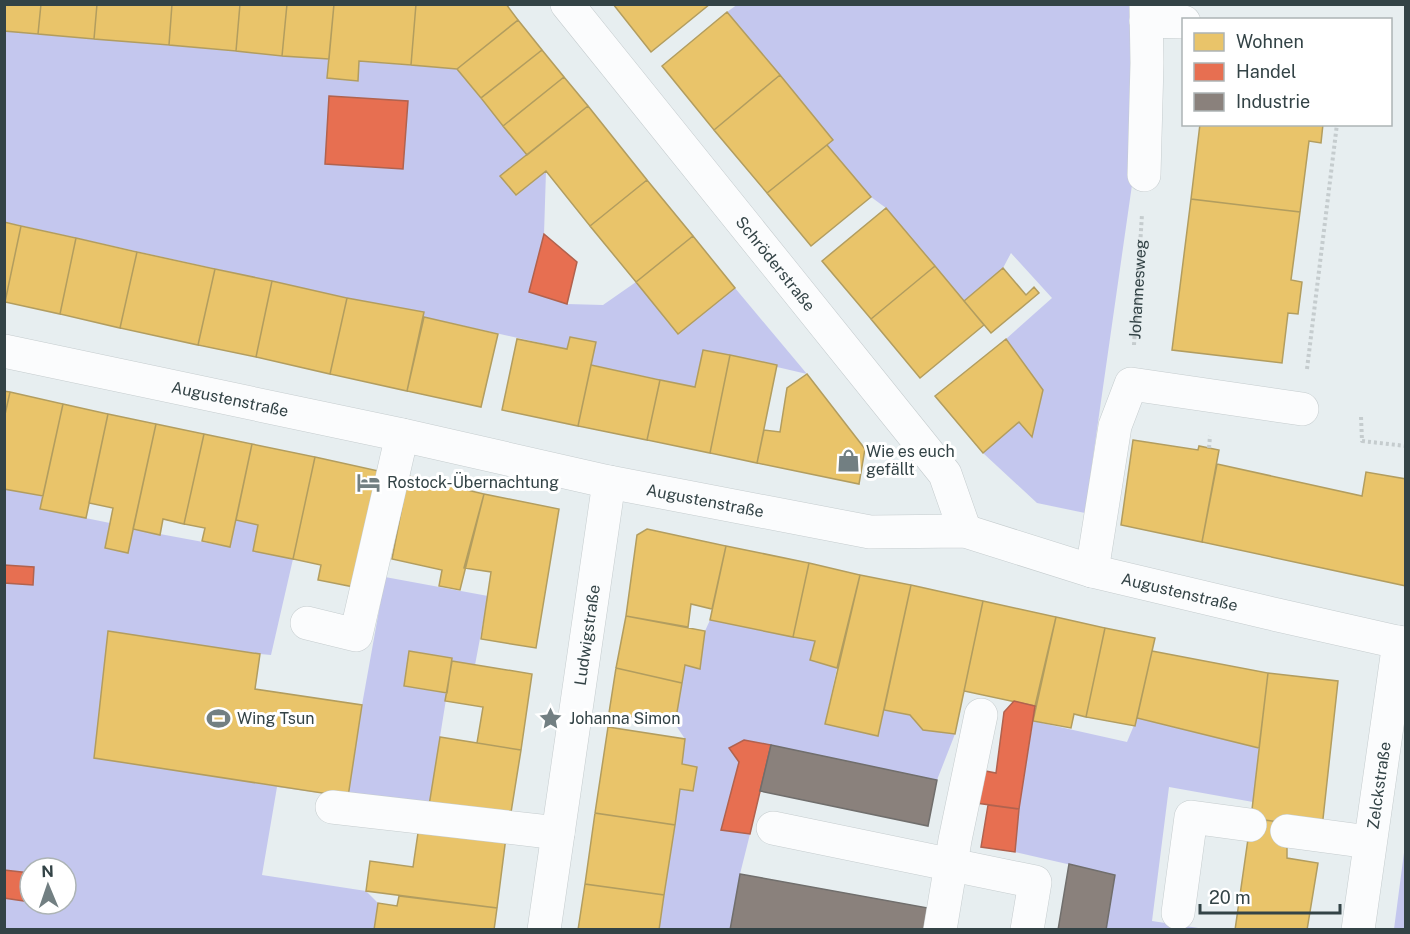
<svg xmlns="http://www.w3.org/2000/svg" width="1410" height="934" font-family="'Public Sans',sans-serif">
<rect width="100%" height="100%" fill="#e7eef0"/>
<path fill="#c4c7ee" d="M738,4L1134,5L1135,164L1085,513L1037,503L983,453L1019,422L1032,437L1043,390L1006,339L1052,298L1011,253L1003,268L964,301L886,208L871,197L827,145L832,139L727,12Z
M5,31L329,59L358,80L359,61L457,69L527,155L501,176L515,195L546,171L544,234L529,292L567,304L603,305L636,282L678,334L735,288L807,374L703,350L695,387L591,365L595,342L570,337L567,349L424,317V312L347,298L5,222Z
M5,489L43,496L41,509L110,523L105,547L128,553L133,529L230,547L236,520L258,525L293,559L271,655L260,654L255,689L362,705L385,577L488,596L475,665L452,661V659L409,652L404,686L447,693L428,812L348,797L277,787L262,875L366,891L378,903L374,929H5L4,898L30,902V904H66V868H30V873L5,870V583L32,585L33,567L5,565Z
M710,620L815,641L810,660L837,668L825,723L878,736L884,710L910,715L923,730L955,734L937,780L744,740L730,748L739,762L721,830L750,834L740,874L730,929L659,930L680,789L693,791L696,767L682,764L685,739L675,724L685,665L700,669L705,631Z
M1137,718L1259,748L1253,802L1169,787L1152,921L1205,929H1106L1115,875L1015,852L1019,809L1033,721L1127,742Z
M1405,845V929H1394Z"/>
<path fill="#e9c46a" stroke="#b29d5f" stroke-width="1.5" d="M4,4H41L38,34L4,31Z
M41,4H97L94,39L38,34Z
M97,4H172L169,45L94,39Z
M172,4H240L236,51L169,45Z
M240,4H287L282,56L236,51Z
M287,4H334L329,59L282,56Z
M334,4H416L411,65L359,61L358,81L327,78Z
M416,4H506L518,20L457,69L411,65Z
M613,4H710L651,52Z
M727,12L780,75L714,130L662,66Z
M518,20L542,50L481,98L457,69Z
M542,50L564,77L503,126L481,98Z
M780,75L833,140L767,193L714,130Z
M564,77L588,106L527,155L503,126Z
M588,106L647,180L590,226L546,171L516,195L500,176Z
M1200,124H1323L1321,143L1309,141L1300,212L1191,199Z
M827,145L871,197L811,246L767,193Z
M647,180L693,236L636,282L590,226Z
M1191,199L1300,212L1291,280L1302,282L1298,314L1288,313L1282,363L1172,350Z
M886,208L935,266L871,319L822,261Z
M4,222L21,226L5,302H4Z
M21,226L76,238L60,314L5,302Z
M693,236L735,288L678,334L636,282Z
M76,238L137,252L120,328L60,314Z
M137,252L215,269L198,345L120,328Z
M935,266L984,325L920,378L871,319Z
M1003,268L1026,295L1034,287L1039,293L991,333L964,301Z
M215,269L272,281L256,357L198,345Z
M272,281L347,298L330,374L256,357Z
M347,298L424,312L407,391L330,374Z
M424,317L498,334L481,407L407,391Z
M570,337L596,342L578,426L502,410L517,339L567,349Z
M1006,339L1043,390L1032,437L1019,422L983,453L935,396Z
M703,350L730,355L710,453L647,440L660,380L695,387Z
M730,355L777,365L757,463L710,453Z
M591,365L660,380L647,440L578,426Z
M807,374L865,449L859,484L757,463L764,430L780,432L787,388Z
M4,391L10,392L4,419Z
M10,392L63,404L43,496L4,489V419Z
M63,404L108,414L86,518L40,509Z
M108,414L156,424L128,553L105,548L113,508L89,503Z
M156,424L204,434L184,524L163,519L160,535L133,529Z
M204,434L252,444L230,547L202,541L205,528L184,524Z
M1133,440L1198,450L1199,446L1219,450L1202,542L1121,525Z
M252,444L315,457L293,559L253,551L258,525L236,520Z
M315,457L383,472L359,588L318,580L321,565L293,559Z
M1217,464L1362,496L1366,472L1406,479V586L1202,542Z
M408,476L484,494L460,590L439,586L442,570L392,559Z
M484,494L559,509L536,648L481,639L491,572L464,568Z
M647,529L726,546L712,609L691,604L688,627L626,616L637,535Z
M726,546L809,563L793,637L710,620Z
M809,563L860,575L837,668L810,660L815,641L793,637Z
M860,575L911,585L878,736L825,724Z
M911,585L983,601L955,734L923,730L910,715L884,710Z
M983,601L1056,617L1035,706L964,691Z
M626,616L705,631L700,669L685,665L682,683L616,668Z
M1056,617L1105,628L1086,717L1074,714L1071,728L1033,721Z
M1105,628L1155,638L1135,726L1086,717Z
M108,631L260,654L255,689L362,705L348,797L94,758Z
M409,651L452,658L447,693L404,686Z
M1152,651L1268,673L1259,748L1137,718Z
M452,661L532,674L521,750L477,743L483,707L445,701Z
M616,668L682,683L675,724L609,713Z
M1268,673L1338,681L1322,828L1251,818Z
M608,727L685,739L682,764L697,767L693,791L680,789L675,825L595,813Z
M440,737L521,750L509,825L428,812Z
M595,813L675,825L664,895L585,884Z
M1251,818L1287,823V858L1318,863L1307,930H1235Z
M419,826L506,837L497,908L366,891L370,861L413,867Z
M585,884L664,895L659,930H578Z
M399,896L497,908L494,930H374L378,903L397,906Z"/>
<path fill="#e76f51" stroke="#b1624e" stroke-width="1.5" d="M329,96L408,101L403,169L325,164Z
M544,234L577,262L567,304L529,292Z
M4,565L34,567L33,585L4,583Z
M1014,701L1035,706L1019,809L976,803L980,770L996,773L1004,712Z
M744,740L771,745L750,834L721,830L739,762L729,748Z
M988,805L1019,809L1015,852L981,847Z
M4,870L30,873V902L4,898Z"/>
<path fill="#8a817c" stroke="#706e6c" stroke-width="1.5" d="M771,745L937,780L928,826L760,791Z
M1069,864L1115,875L1106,930H1058Z
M740,874L928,908L924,930H730Z"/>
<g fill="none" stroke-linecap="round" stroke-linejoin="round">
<defs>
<g id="minor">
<path id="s2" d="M567,4L945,474L965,531"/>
<path d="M1146,21L1184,22"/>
<path d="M1144,175L1147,63L1146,4"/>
<path id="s3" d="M4,351L402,435L609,482L870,532L965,531L1092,571L1269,613L1406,644"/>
<path d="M1092,571L1115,426L1131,384L1302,409"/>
<path d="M307,623L356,635L402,435"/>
<path d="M332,807L558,833"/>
<path d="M773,828L1035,882L1027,930"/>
<path d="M1287,831L1369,842"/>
<path d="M1178,913L1191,817L1250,825"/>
<path id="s4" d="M544,930L609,482"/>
<path d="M940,930L955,840L981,715"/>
<path id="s5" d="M1358,930L1399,642"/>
</g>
</defs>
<use href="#minor" stroke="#c5ccce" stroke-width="34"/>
<g stroke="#c5ccce" stroke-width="4" stroke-dasharray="3 3" stroke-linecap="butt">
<path id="s1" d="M1134,345L1142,214"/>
<path d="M1307,369L1337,124"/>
<path d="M1361,417L1362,441L1406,446"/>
<path d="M1209,448L1210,436"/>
</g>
<use href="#minor" stroke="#fbfcfd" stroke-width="33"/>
</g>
<defs>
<symbol id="shop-bare" viewBox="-9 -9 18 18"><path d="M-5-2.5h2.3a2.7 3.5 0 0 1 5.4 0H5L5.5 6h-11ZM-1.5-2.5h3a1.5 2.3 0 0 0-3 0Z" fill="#727f82" stroke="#fff" stroke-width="2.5" paint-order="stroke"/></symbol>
<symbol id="hotel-bare" viewBox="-9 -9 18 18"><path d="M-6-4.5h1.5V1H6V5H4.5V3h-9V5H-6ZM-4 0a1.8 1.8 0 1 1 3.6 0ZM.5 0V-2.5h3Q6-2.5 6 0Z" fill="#727f82" stroke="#fff" stroke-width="2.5" paint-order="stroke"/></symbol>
<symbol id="stadium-bare" viewBox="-9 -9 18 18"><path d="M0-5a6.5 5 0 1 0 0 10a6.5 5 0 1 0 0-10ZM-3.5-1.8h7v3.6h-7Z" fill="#727f82" stroke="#fff" stroke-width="2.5" paint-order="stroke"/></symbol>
<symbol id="sight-bare" viewBox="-9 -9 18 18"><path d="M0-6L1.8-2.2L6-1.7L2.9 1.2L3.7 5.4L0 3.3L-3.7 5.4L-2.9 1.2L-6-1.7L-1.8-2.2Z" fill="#727f82" stroke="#fff" stroke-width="2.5" paint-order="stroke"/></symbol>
</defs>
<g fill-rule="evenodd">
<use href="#shop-bare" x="832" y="444" width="33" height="33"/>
<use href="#hotel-bare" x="352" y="466" width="33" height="33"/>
<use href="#stadium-bare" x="202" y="702" width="33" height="33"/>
<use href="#sight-bare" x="534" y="702" width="33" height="33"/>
</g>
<g text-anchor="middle" stroke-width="6" stroke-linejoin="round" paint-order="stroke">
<g font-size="16" fill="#334346" stroke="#fff">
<text dy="6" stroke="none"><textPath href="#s2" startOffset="333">Schröderstraße</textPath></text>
<text dy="6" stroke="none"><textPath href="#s1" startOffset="56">Johannesweg</textPath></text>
<text dy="6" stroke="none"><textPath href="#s3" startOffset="231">Augustenstraße</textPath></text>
<text dy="6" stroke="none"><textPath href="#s3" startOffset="717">Augustenstraße</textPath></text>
<text dy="6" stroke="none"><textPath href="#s3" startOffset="1203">Augustenstraße</textPath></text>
<text dy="6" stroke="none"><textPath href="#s4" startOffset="298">Ludwigstraße</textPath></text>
<text dy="6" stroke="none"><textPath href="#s5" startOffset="146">Zelckstraße</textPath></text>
</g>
<g font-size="16" fill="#334346" stroke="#fff" text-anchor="start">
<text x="866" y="457">Wie es euch<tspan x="866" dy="18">gefällt</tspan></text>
<text x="387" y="488">Rostock-Übernachtung</text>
<text x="237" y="724">Wing Tsun</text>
<text x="569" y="724">Johanna Simon</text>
</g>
</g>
<rect width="1410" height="934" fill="none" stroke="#334346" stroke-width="12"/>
<rect x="1182" y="18" width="210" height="108" fill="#ffffff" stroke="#adb4b5" stroke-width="1.5"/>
<rect x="1194" y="33" width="30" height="18" fill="#e9c46a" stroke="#adb4b5" stroke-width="1.5"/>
<text x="1236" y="48" font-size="18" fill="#334346">Wohnen</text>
<rect x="1194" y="63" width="30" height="18" fill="#e76f51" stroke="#adb4b5" stroke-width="1.5"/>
<text x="1236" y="78" font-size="18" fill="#334346">Handel</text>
<rect x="1194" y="93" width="30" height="18" fill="#8a817c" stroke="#adb4b5" stroke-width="1.5"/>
<text x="1236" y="108" font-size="18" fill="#334346">Industrie</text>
<g transform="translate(48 886) rotate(358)"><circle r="28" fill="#ffffff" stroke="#adb4b5" stroke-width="1.5"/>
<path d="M0-4.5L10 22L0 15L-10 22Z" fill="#727f82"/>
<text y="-9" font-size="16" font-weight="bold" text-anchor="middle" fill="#334346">N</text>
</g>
<path d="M1200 904v9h140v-9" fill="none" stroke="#334346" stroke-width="3"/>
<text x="1209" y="904" font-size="18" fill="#334346" stroke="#ffffff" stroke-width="4.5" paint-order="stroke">20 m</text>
</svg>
